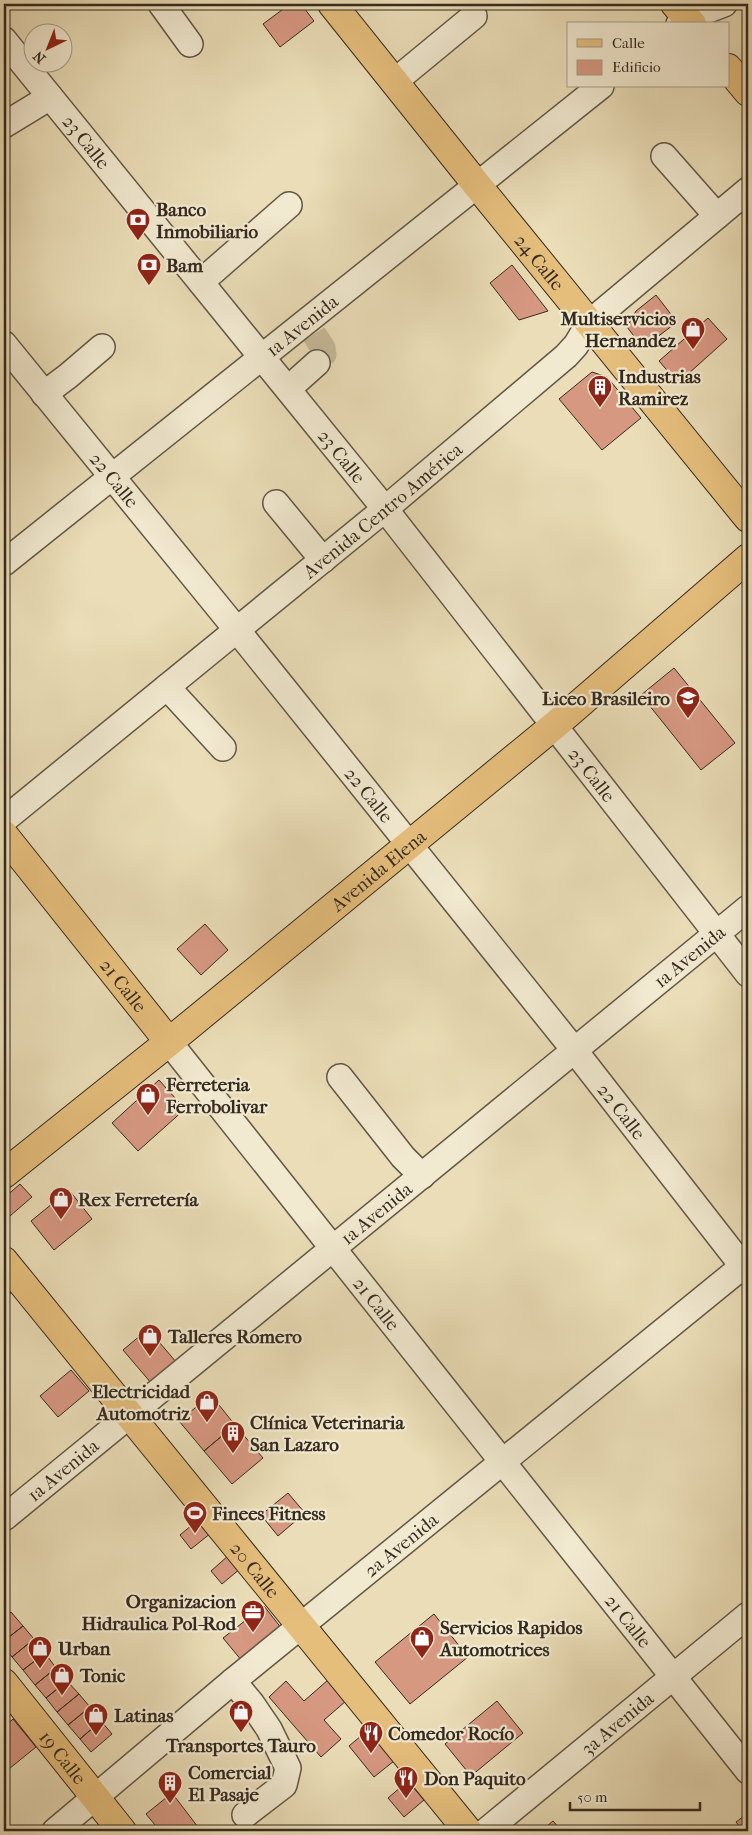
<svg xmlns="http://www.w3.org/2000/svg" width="752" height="1835" font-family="'IM FELL French Canon',serif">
<rect width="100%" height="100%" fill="#eaddb7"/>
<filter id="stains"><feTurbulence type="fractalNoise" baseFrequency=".004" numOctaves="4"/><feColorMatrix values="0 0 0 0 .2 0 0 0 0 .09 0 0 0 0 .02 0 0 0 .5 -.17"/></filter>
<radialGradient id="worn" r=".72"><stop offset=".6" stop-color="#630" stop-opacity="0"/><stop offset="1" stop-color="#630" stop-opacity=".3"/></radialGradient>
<path fill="#d79882" stroke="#352a1f" d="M290,4H301L314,21L280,47L263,24Z
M512,265L548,311L519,320L490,283Z
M656,295L677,322L643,348L627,327L636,311Z
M708,318L727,339L678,383L659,361Z
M592,372L607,377L641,418L602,450L559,399Z
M674,668L735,743L701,770L641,695Z
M205,924L228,950L201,975L177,949Z
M159,1080L185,1109L138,1151L112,1123Z
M20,1184L32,1197L10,1216L4,1210V1198Z
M69,1190L92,1219L54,1250L31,1221Z
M4,1280L13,1291L4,1299Z
M148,1329L177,1363L152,1384L123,1350Z
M71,1370L89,1391L58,1417L40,1396Z
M211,1395L235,1425L204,1451L179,1421Z
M235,1425L263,1458L232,1484L204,1451Z
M288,1493L305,1513L278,1536L261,1515Z
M199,1519L211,1533L191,1549L180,1535Z
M229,1555L241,1568L222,1584L211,1571Z
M264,1606L282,1629L242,1661L223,1638Z
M11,1612L23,1626L4,1641V1618Z
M434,1614L468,1657L410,1704L375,1662Z
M23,1626L34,1639L12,1657L4,1647V1641Z
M34,1639L45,1653L23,1670L12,1657Z
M45,1653L56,1668L35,1685L23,1670Z
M56,1668L67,1681L46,1698L35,1685Z
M328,1680L346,1701L324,1720L341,1739L321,1757L269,1697L286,1681L304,1701Z
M67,1681L79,1694L57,1712L46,1698Z
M79,1694L90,1707L68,1725L57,1712Z
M497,1701L523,1733L471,1776L445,1744Z
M90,1707L101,1721L80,1739L68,1725Z
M13,1719L36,1747L4,1773V1727Z
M101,1721L112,1734L91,1752L80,1739Z
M368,1730L394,1761L374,1777L349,1746Z
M408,1781L424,1800L404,1817L388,1798Z
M172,1793L201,1831H160L146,1814Z
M748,1813V1831H743L736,1822Z
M553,1821L562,1831H541Z"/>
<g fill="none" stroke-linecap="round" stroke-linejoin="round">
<path stroke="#c6b999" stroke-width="25" stroke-dasharray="25 12" stroke-linecap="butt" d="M314,334L323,348L324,354L317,363"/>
<defs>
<g id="minor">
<path d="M161,4L190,44"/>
<path d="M679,24L687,18L724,4"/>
<path id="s1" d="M4,40L385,509L748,974"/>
<path d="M394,82L474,16"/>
<path d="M4,125L50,97"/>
<path d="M664,156L717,216"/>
<path d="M201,282L289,205"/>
<path id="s2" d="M4,344L237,630L575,1051L748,1273"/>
<path d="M288,389L317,363"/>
<path d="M44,394L68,376L102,347"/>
<path d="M276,503L323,560"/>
<path id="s3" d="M4,563L601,86"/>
<path d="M167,687L223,748"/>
<path id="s4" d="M4,820L385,509L566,356L576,345L589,323L748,190"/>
<path id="s5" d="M169,1042L748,1771"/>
<path d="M340,1077L403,1157L422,1176"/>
<path id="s6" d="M4,1518L748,908"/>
<path d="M233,1681L252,1704L269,1729L288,1768L284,1785L245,1815"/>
<path id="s7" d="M55,1831L233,1681L748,1262"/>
<path id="s8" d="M486,1831L748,1615"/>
</g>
<g id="major">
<path id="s9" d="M332,4L477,185L748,518"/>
<path d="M675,4L692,24"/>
<path d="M728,68L748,92"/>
<path id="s10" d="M4,835L169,1042"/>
<path id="s11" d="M4,1174L169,1042L555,725L748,558"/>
<path id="s12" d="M4,1261L468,1831"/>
<path id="s13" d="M4,1683L122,1831"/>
</g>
</defs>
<use href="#minor" stroke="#625745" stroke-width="28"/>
<use href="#major" stroke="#352a1f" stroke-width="30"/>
<use href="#minor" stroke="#f1e9d0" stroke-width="25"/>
<use href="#major" stroke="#e5be7c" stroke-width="28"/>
</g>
<defs>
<symbol id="bank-pin" viewBox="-11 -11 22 30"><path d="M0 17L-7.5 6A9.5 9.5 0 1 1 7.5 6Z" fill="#8f2418" stroke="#f1e9d0"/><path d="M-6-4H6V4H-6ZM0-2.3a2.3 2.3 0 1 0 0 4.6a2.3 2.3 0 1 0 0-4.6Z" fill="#fff"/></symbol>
<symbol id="shop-pin" viewBox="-11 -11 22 30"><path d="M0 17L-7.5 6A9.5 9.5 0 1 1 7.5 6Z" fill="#8f2418" stroke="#f1e9d0"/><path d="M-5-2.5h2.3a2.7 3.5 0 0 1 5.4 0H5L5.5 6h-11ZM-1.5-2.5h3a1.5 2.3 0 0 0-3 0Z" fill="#fff"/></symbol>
<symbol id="building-pin" viewBox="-11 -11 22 30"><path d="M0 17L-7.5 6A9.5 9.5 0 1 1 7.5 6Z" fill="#8f2418" stroke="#f1e9d0"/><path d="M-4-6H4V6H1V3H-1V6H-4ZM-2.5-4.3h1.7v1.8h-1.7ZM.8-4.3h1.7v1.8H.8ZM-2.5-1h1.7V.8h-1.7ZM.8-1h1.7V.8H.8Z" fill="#fff"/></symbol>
<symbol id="school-pin" viewBox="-11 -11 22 30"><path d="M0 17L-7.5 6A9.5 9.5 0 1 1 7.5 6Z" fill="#8f2418" stroke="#f1e9d0"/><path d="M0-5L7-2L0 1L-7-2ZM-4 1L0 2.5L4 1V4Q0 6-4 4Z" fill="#fff"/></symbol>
<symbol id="stadium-pin" viewBox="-11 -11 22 30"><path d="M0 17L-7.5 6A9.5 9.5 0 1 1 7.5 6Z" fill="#8f2418" stroke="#f1e9d0"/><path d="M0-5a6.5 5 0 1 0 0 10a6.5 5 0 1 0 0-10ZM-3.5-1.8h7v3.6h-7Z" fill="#fff"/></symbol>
<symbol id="office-pin" viewBox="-11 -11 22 30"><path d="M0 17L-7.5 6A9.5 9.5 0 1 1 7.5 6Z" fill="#8f2418" stroke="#f1e9d0"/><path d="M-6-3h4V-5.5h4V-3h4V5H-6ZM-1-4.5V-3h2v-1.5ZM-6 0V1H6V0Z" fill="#fff"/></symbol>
<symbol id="restaurant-pin" viewBox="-11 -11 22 30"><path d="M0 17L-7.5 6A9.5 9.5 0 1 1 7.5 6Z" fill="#8f2418" stroke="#f1e9d0"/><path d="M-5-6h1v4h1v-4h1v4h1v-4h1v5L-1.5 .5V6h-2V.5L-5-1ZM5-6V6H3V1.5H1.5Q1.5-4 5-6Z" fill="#fff"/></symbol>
</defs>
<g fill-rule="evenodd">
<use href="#bank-pin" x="124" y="206" width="28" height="38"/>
<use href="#bank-pin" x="135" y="251" width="28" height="38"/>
<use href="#shop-pin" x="679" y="315" width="28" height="38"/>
<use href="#building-pin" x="586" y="373" width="28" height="38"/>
<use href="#school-pin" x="674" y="684" width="28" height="38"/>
<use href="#shop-pin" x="134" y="1081" width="28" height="38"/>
<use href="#shop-pin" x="47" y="1185" width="28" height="38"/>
<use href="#shop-pin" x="136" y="1322" width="28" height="38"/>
<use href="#shop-pin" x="193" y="1388" width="28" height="38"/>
<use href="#building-pin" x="219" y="1419" width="28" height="38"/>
<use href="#stadium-pin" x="181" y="1499" width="28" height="38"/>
<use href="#office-pin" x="239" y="1598" width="28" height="38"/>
<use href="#shop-pin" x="408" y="1624" width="28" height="38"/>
<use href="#shop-pin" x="26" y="1634" width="28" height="38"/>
<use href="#shop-pin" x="48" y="1661" width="28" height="38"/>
<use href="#shop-pin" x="227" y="1698" width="28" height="38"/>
<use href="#shop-pin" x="82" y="1701" width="28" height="38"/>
<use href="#restaurant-pin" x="357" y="1719" width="28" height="38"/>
<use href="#restaurant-pin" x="392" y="1764" width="28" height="38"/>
<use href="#building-pin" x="156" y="1769" width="28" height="38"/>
</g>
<g text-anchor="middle" stroke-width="4.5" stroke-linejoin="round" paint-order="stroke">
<g font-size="19" fill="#352a1f" stroke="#f1e9d0">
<text dy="7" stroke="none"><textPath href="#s1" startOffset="131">23 Calle</textPath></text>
<text dy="7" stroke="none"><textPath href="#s9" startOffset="331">24 Calle</textPath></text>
<text dy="7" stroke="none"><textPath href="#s3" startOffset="381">1a Avenida</textPath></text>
<text dy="7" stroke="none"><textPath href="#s1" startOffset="536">23 Calle</textPath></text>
<text dy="7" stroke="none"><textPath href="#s2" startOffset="175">22 Calle</textPath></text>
<text dy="7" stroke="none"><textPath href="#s4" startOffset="489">Avenida Centro América</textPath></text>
<text dy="7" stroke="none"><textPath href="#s1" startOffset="941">23 Calle</textPath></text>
<text dy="7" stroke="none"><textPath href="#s2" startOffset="580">22 Calle</textPath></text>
<text dy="7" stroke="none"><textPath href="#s11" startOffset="482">Avenida Elena</textPath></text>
<text dy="7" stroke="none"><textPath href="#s6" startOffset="886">1a Avenida</textPath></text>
<text dy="7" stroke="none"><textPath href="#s10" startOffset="192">21 Calle</textPath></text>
<text dy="7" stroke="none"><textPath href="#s2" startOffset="985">22 Calle</textPath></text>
<text dy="7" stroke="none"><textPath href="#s6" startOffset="481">1a Avenida</textPath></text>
<text dy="7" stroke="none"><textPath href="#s5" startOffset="334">21 Calle</textPath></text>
<text dy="7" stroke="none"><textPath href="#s6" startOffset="76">1a Avenida</textPath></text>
<text dy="7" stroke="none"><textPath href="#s7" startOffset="449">2a Avenida</textPath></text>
<text dy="7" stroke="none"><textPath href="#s12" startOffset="398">20 Calle</textPath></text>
<text dy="7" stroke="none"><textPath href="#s5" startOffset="739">21 Calle</textPath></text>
<text dy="7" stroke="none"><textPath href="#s8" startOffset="170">3a Avenida</textPath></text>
<text dy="7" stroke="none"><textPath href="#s13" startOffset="95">19 Calle</textPath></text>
</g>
<g font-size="19" font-weight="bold" fill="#352a1f" stroke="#f1e9d0" text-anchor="start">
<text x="156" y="216">Banco<tspan x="156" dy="22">Inmobiliario</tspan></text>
<text x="166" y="272">Bam</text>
<text x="676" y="325" text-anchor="end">Multiservicios<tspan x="676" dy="22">Hernandez</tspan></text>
<text x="618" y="383">Industrias<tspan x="618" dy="22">Ramirez</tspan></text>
<text x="670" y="705" text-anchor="end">Liceo Brasileiro</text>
<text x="166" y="1091">Ferreteria<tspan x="166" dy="22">Ferrobolivar</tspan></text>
<text x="78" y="1206">Rex Ferretería</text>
<text x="168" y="1343">Talleres Romero</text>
<text x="190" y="1398" text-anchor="end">Electricidad<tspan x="190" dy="22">Automotriz</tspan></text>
<text x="250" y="1429">Clínica Veterinaria<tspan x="250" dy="22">San Lazaro</tspan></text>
<text x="212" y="1520">Finees Fitness</text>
<text x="236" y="1608" text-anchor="end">Organizacion<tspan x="236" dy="22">Hidraulica Pol-Rod</tspan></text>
<text x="440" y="1634">Servicios Rapidos<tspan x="440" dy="22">Automotrices</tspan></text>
<text x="58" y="1655">Urban</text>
<text x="80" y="1682">Tonic</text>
<text x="114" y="1722">Latinas</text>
<text x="388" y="1740">Comedor Rocío</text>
<text x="241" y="1752" text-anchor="middle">Transportes Tauro</text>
<text x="188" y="1779">Comercial<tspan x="188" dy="22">El Pasaje</tspan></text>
<text x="424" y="1785">Don Paquito</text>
</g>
</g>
<rect width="752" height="1835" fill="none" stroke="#eaddb7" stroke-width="20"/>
<rect x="5" y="5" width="742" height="1825" fill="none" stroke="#352a1f" stroke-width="2.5"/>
<rect x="10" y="10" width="732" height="1815" fill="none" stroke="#352a1f"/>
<rect x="567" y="22" width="162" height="65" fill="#f1e9d0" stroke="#a69d89"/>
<rect x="577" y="39" width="25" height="8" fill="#e5be7c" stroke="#a69d89"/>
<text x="612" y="48" font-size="15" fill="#352a1f">Calle</text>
<rect x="577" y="60" width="25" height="15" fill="#d79882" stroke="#a69d89"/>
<text x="612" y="72" font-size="15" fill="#352a1f">Edificio</text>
<g transform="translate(48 48) rotate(223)"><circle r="24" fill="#f1e9d0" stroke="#a69d89"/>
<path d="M0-4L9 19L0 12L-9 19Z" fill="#8f2418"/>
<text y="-8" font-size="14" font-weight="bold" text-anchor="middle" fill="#352a1f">N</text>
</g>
<path d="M570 1802v8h130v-8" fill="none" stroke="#352a1f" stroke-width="2.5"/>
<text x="577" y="1802" font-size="15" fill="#352a1f" stroke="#f1e9d0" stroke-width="4" paint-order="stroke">50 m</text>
<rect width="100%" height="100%" filter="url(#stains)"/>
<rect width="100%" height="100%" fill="url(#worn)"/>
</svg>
